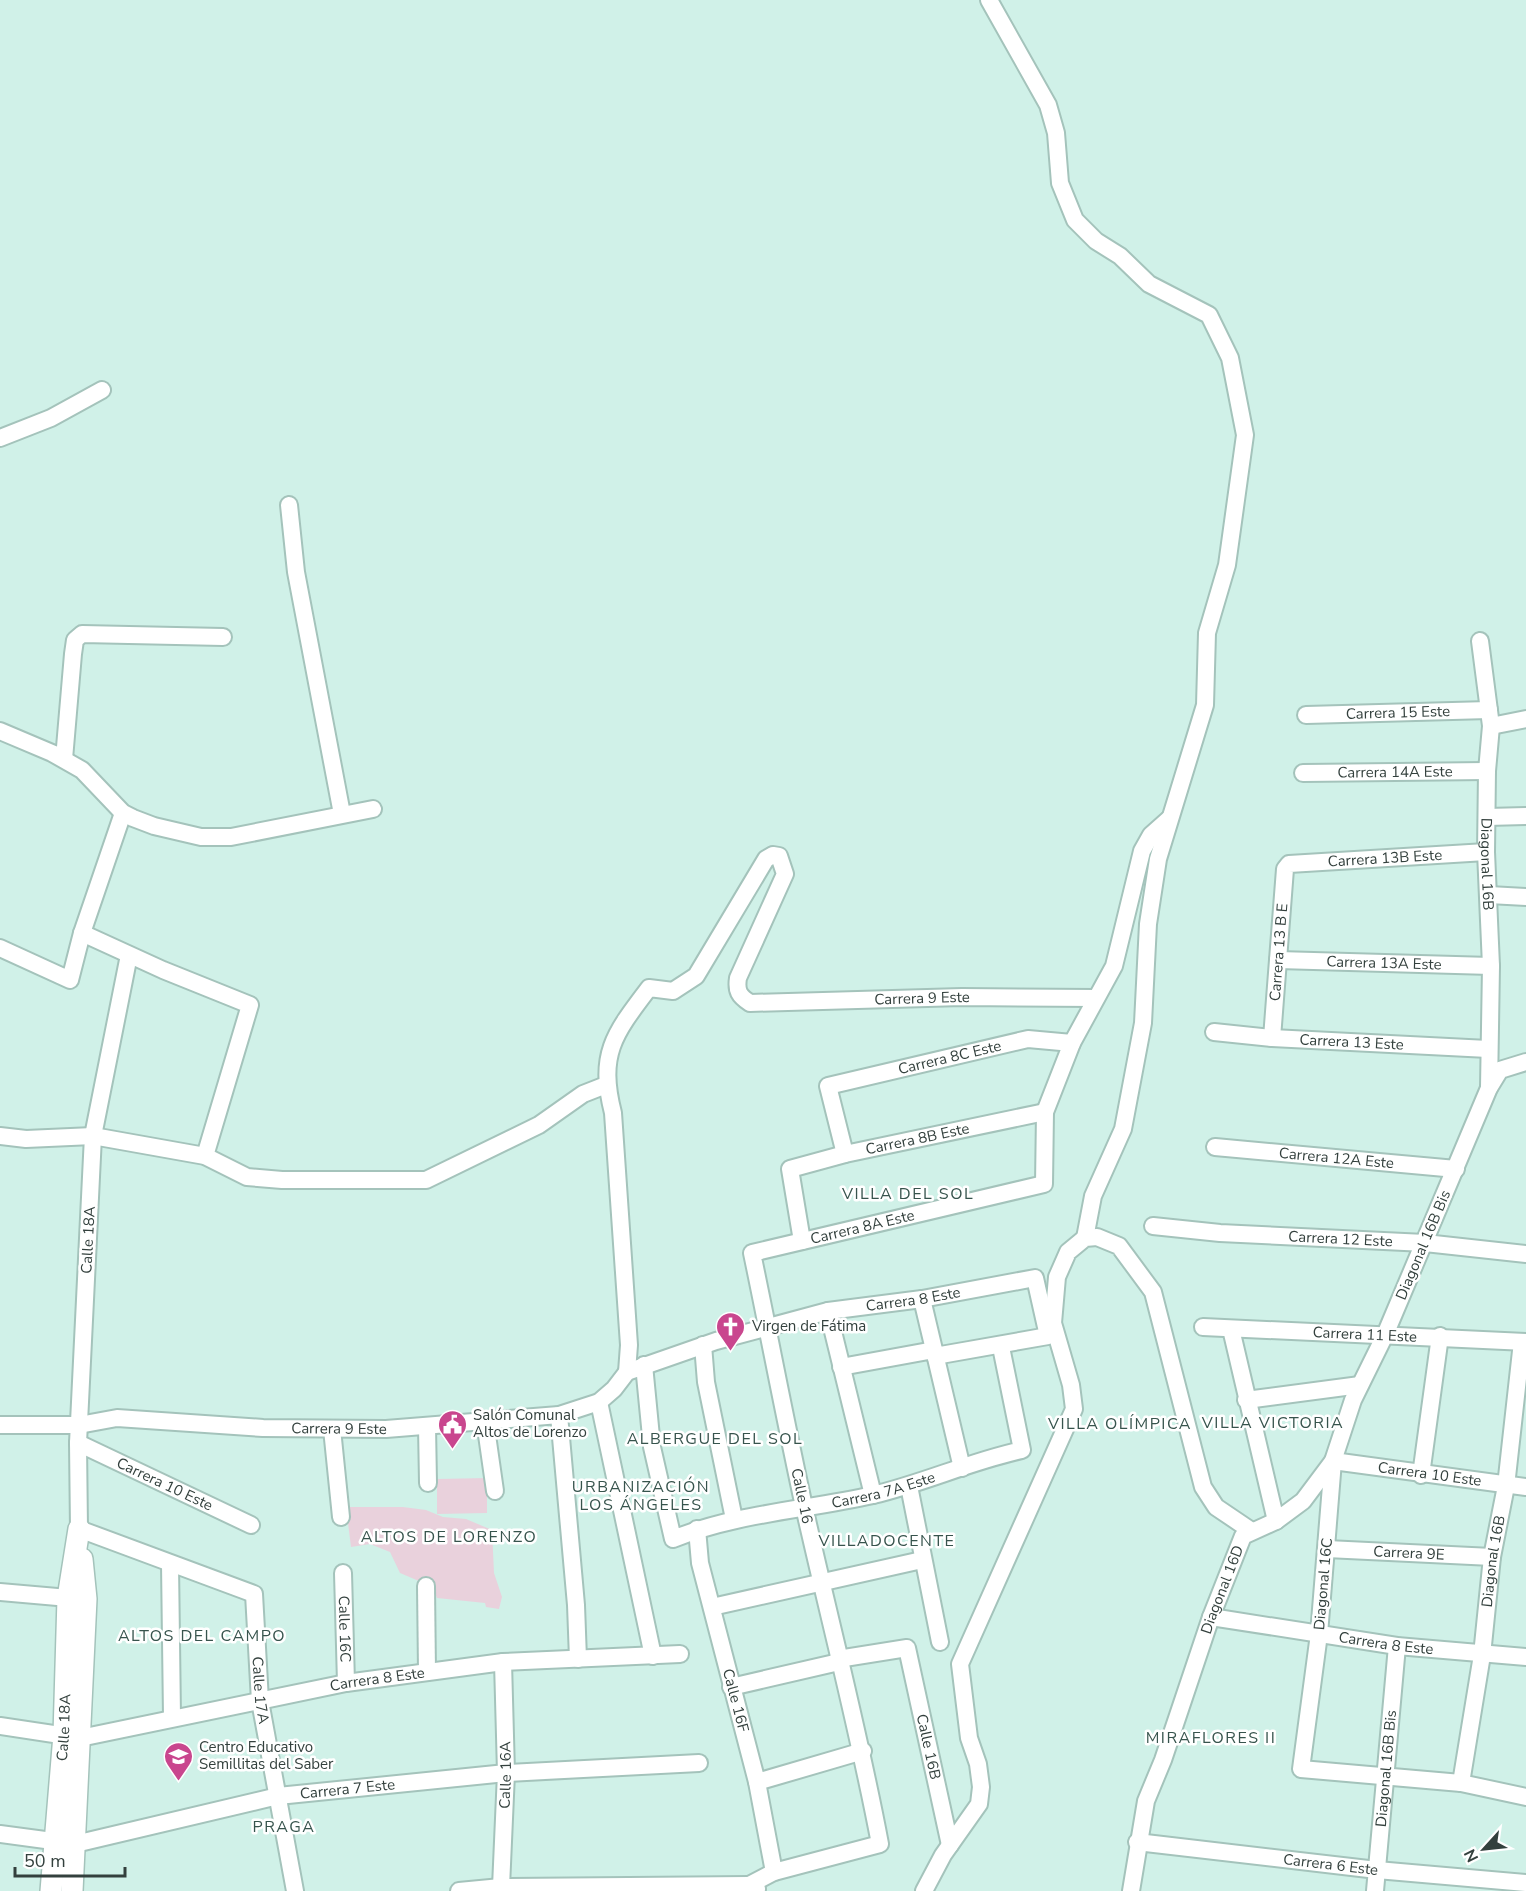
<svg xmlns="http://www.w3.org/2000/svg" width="1526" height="1891" font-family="'Nunito Sans',sans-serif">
<rect width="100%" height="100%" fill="#d0f1e8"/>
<path fill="#e9d1dc" d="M487,1478V1513L437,1514V1479Z
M346,1507H403L426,1510L443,1517L466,1519L492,1530L494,1573L502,1597L499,1609L486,1607L485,1603L437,1598L433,1587L400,1573L390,1552L370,1544L351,1547Z"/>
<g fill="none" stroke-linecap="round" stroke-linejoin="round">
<defs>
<g id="minor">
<path d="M989,0L1048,105L1056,133L1060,183L1075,220L1096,241L1120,256L1149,284L1209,315L1230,358L1245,435L1227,565L1207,633L1205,705L1158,859L1148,924L1143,1023L1123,1129L1093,1196L1085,1238"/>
<path d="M0,438L51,418L102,390"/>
<path d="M289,505L296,572L342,814"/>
<path id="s1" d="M1480,641L1491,726L1487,771L1486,852L1491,966L1489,1088"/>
<path id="s2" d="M1306,715L1489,710"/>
<path d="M1491,726L1526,719"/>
<path d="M0,731L52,753L82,770L123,813L133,818L154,826L201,837H231L373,809"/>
<path d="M64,759L73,654L75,640L82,634L223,637"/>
<path id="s3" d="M1303,773L1487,771"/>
<path d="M1487,817L1526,816"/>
<path d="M1489,895L1526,897"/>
<path d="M82,933L163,970L250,1005L205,1156"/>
<path d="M0,948L70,980L82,933L123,813"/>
<path id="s4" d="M129,955L93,1136L78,1443L79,1529L254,1594L260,1701L295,1891"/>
<path id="s5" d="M1278,960L1491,966"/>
<path id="s6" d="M1214,1032L1272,1038L1488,1049"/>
<path id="s7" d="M1272,1038L1285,869L1289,864L1486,852"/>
<path d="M1526,1062L1500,1070L1489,1088L1385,1335L1353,1400L1333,1461L1319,1634L1301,1769L1461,1783L1526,1797"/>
<path d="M0,1136L26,1139L93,1136L205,1156L247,1177L282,1180H426L539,1125L583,1094L606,1085"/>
<path id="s8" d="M1215,1147L1456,1169"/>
<path id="s9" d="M845,1154L828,1086L1028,1039L1072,1043"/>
<path id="s10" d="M1153,1226L1220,1233L1425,1243L1526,1254"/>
<path id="s11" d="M802,1241L790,1169L845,1154L1045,1112"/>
<path d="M922,1299L962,1468"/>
<path d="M828,1311L873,1495"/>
<path id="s12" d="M1203,1327L1526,1342"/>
<path d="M1231,1329L1276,1521"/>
<path d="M703,1345L706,1382L734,1519"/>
<path id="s13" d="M644,1365L652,1447L673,1539C737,1513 807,1510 873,1495C924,1483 971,1461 1022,1450L1001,1347"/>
<path d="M841,1367L934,1350"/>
<path id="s14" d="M627,1372L629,1345L613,1113C598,1054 614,1034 649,988L673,991L696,976L766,859L773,855L779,856L785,874L738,978C736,991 739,996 750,1003L962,997L1096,998"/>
<path d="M1246,1400L1360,1385"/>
<path d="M599,1402L653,1656"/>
<path d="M559,1415L576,1605L578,1659"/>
<path d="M485,1421L495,1491"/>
<path id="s15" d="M0,1425H79L117,1418L263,1428L386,1429L559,1415L599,1402L614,1389L627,1372L716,1341L828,1311L922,1299L1035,1278L1048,1336L935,1356"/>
<path d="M427,1426L428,1483"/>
<path d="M332,1429L341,1517"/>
<path id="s16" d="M78,1443L251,1525"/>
<path d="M1421,1475L1440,1336"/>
<path d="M909,1486L940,1642"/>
<path id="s17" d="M697,1529L700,1563L757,1782L774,1872"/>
<path id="s18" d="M1327,1549L1492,1557"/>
<path d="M170,1564L172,1717"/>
<path id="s19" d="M343,1573L346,1683"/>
<path d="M426,1586L427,1672"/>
<path d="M0,1592L80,1599"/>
<path d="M712,1607L922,1560"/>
<path id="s20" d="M1211,1617L1397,1646L1526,1657"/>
<path id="s21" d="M838,1659L907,1648L950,1845"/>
<path d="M731,1687L839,1662"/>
<path id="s22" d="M0,1726L80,1738L346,1683L503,1662L680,1654"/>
<path d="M757,1782L863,1751"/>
<path id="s23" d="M1461,1783L1482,1655L1492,1557L1506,1486L1522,1342"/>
<path id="s24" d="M0,1834L75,1844L278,1796L506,1773L699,1763"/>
<path id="s25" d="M1137,1842L1377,1870L1526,1883"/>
<path id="s26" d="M749,1885L774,1872L880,1844C859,1732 830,1622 805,1511C786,1425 770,1339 752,1253L1044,1184L1045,1112L1072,1043L1114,966L1142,851L1151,835L1169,819"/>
<path id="s27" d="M501,1887L506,1773L503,1662"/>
<path d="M459,1891L501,1887L749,1885L757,1889"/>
<path d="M924,1891L943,1855L979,1804L981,1787L978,1764L969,1738L960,1664L1074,1409L1071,1385L1053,1323L1057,1277L1068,1252L1085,1238L1097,1237L1119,1246L1153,1292L1203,1487L1216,1507L1250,1530"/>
<path id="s28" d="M1131,1891L1146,1801L1163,1760L1211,1617L1243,1536L1276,1521L1303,1501L1333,1461L1526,1487"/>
<path id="s29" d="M1375,1891L1397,1646"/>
</g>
<g id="major">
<path id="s30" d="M51,1891L64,1735L68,1598L79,1529"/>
<path d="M72,1891L86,1599L82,1559"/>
</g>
</defs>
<use href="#minor" stroke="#a4c3bb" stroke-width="20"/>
<use href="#major" stroke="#a4c3bb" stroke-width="24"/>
<use href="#minor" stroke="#fff" stroke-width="16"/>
<use href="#major" stroke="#fff" stroke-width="21"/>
</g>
<defs>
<symbol id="church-pin" viewBox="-11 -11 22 30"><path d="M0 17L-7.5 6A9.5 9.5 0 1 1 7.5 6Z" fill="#c9468e" stroke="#fff"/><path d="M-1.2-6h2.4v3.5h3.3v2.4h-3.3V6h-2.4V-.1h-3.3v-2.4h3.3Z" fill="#fff"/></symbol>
<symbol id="civic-pin" viewBox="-11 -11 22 30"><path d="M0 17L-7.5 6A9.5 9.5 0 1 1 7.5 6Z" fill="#c9468e" stroke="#fff"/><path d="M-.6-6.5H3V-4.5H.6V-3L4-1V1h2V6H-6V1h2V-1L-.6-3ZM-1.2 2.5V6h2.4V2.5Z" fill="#fff"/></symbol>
<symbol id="school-pin" viewBox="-11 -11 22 30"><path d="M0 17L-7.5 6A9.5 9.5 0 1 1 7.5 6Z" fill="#c9468e" stroke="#fff"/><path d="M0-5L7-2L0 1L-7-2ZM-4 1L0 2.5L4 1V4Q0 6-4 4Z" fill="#fff"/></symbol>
</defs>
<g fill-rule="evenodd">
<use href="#church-pin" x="714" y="1310" width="33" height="45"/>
<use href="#civic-pin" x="436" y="1408" width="33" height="45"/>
<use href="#school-pin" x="162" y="1740" width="33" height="45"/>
</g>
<g text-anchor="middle" stroke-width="5" stroke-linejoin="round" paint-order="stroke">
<g font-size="15" fill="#33403d" stroke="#fff">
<text dy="5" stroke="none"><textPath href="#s2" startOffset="92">Carrera 15 Este</textPath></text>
<text dy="5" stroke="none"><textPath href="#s3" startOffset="92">Carrera 14A Este</textPath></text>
<text dy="5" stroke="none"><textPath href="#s7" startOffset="272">Carrera 13B Este</textPath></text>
<text dy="5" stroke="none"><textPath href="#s1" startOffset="224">Diagonal 16B</textPath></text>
<text dy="5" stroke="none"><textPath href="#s7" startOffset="86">Carrera 13 B E</textPath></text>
<text dy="5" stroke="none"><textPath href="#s5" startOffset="106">Carrera 13A Este</textPath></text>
<text dy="5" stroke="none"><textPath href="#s14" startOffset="934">Carrera 9 Este</textPath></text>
<text dy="5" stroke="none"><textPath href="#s6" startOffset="138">Carrera 13 Este</textPath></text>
<text dy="5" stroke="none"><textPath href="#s9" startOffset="195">Carrera 8C Este</textPath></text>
<text dy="5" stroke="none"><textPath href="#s11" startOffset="204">Carrera 8B Este</textPath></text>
<text dy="5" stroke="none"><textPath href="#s8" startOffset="122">Carrera 12A Este</textPath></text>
<text dy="5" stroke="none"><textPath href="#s26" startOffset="856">Carrera 8A Este</textPath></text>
<text dy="5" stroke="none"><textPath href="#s10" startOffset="188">Carrera 12 Este</textPath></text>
<text transform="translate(88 1240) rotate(-87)" y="5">Calle 18A</text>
<text transform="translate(1423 1245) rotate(-67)" y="5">Diagonal 16B Bis</text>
<text dy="5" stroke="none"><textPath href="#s15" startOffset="940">Carrera 8 Este</textPath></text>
<text dy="5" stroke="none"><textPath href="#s12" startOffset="162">Carrera 11 Este</textPath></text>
<text dy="5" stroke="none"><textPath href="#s15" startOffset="340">Carrera 9 Este</textPath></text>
<text dy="5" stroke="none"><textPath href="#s28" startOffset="591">Carrera 10 Este</textPath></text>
<text dy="5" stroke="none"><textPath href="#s16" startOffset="96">Carrera 10 Este</textPath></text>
<text dy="5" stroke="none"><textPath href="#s13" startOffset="393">Carrera 7A Este</textPath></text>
<text transform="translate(802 1496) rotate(78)" y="5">Calle 16</text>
<text dy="5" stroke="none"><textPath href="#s18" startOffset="82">Carrera 9E</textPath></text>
<text dy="5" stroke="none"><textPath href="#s23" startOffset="224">Diagonal 16B</textPath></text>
<text transform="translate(1323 1584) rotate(-85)" y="5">Diagonal 16C</text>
<text dy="5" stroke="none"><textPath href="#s28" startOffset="316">Diagonal 16D</textPath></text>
<text dy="5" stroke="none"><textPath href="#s19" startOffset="56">Calle 16C</textPath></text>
<text dy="5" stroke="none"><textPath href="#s20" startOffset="177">Carrera 8 Este</textPath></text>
<text dy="5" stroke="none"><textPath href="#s22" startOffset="384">Carrera 8 Este</textPath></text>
<text dy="5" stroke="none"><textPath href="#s4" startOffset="861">Calle 17A</textPath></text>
<text dy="5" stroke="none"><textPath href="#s17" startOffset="176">Calle 16F</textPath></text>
<text dy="5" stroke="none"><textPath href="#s30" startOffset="164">Calle 18A</textPath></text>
<text dy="5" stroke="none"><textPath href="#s21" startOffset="171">Calle 16B</textPath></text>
<text dy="5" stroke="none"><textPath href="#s29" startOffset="123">Diagonal 16B Bis</textPath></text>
<text dy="5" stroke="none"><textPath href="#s27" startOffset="112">Calle 16A</textPath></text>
<text dy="5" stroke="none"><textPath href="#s24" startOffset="354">Carrera 7 Este</textPath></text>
<text dy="5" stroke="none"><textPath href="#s25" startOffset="195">Carrera 6 Este</textPath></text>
</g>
<g font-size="15" fill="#33403d" stroke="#fff" text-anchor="start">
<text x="752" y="1331">Virgen de Fátima</text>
<text x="473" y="1420">Salón Comunal<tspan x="473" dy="17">Altos de Lorenzo</tspan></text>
<text x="199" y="1752">Centro Educativo<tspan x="199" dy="17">Semillitas del Saber</tspan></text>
</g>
<g font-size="16" letter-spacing="1.5" fill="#37544d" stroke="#fff">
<text x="908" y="1199">VILLA DEL SOL</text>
<text x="1273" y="1428">VILLA VICTORIA</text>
<text x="1120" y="1429">VILLA OLÍMPICA</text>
<text x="715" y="1444">ALBERGUE DEL SOL</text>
<text x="641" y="1492">URBANIZACIÓN<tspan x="641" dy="18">LOS ÁNGELES</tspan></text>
<text x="449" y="1542">ALTOS DE LORENZO</text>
<text x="887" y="1546">VILLADOCENTE</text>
<text x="202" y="1641">ALTOS DEL CAMPO</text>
<text x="1211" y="1743">MIRAFLORES II</text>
<text x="284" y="1832">PRAGA</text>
</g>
</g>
<g transform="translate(1484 1849) rotate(243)" stroke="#ffffff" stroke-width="4.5" paint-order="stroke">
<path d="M0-4.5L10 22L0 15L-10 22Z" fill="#33403d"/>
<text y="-9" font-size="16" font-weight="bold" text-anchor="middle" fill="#33403d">N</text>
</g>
<path d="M15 1867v9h110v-9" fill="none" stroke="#33403d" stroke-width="3"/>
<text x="24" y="1867" font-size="18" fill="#33403d" stroke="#ffffff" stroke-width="4.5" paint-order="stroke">50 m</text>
</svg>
